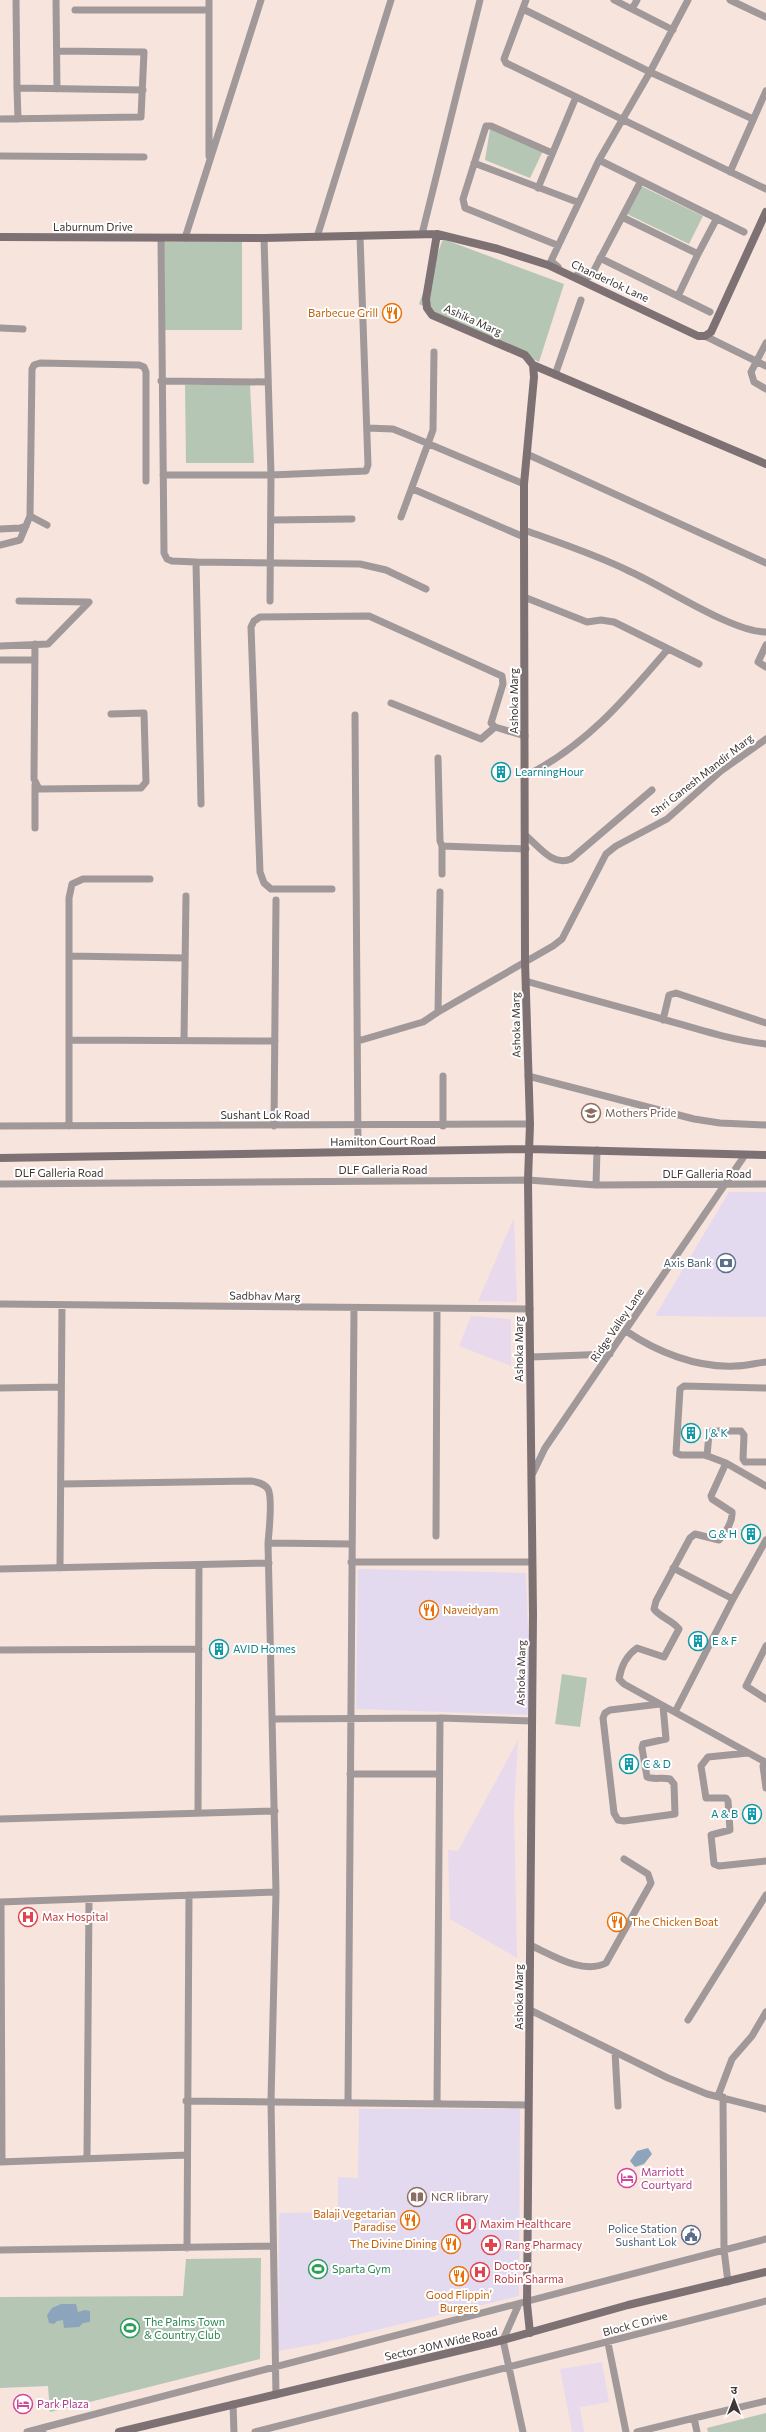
<svg xmlns="http://www.w3.org/2000/svg" width="766" height="2432" font-family="Commissioner,'Noto Sans Devanagari',sans-serif">
<rect width="100%" height="100%" fill="#f7e4dd"/>
<path fill="#e4daef" d="M729,1192H766V1317L655,1316Z
M358,1569L526,1573L531,1715L356,1709Z
M359,2109H520L519,2296L317,2344L278,2351L279,2213L338,2212V2177L358,2178Z"/>
<path fill="#e8d9ec" d="M514,1218L517,1302L478,1301Z
M471,1316L511,1319V1366L459,1346Z
M518,1740L514,1811L517,1958L450,1919L448,1850L458,1851Z
M602,2362L609,2402L580,2407L584,2432H572L560,2369Z"/>
<path fill="#b6c6b4" d="M490,129L543,151L530,178L485,160Z
M641,186L703,216L689,244L627,214Z
M443,239L564,284L539,362L419,304Z
M164,242H242V330H165Z
M185,385H250L254,463H186Z
M562,1674L587,1678L580,1727L555,1724Z
M261,2258L260,2359L50,2412L48,2386L0,2388V2297L183,2296L186,2259Z
M766,2413V2432H708L707,2428Z"/>
<path fill="#8da4bd" d="M648,2148L652,2154L644,2164L635,2167L630,2161L637,2151Z
M61,2304H76L78,2312L85,2310L90,2311V2322L83,2323L79,2327L64,2328L63,2320L57,2321L54,2324L49,2323L47,2315L52,2308Z"/>
<g fill="none" stroke-linecap="round" stroke-linejoin="round">
<path stroke="#a09899" stroke-width="7" d="M16,0L17,88
M56,0L57,89
M526,0L504,59L506,63L766,189
M614,0L673,30
M730,0L766,17
M523,9L650,72L753,119
M632,9L637,0
M75,10H209
M0,119L141,117L144,52L57,51
M18,119L17,88L143,90
M552,153L491,126H486L463,199L465,208L557,245
M0,156L144,157
M209,156V0
M599,160L744,232
M474,163L577,202
M730,172L766,91
M538,188L576,97
M622,217L698,254L717,218
M422,234L480,0
M317,237L391,0
M161,238L164,553L167,559L172,561L196,562
M185,238L261,0
M264,238L271,475L270,601
M600,258L710,312
M558,267L551,261L599,160L650,72L688,0
M577,275L584,278L591,276L641,181
M678,296L698,254
M0,328L23,329
M705,336L766,366
M766,343L751,372L754,382L766,389
M555,375L581,300
M161,381L268,382
M367,428L393,429L403,433L524,484
M529,455L766,563
M163,475H271L366,471L368,465L360,236
M413,489L524,537
M30,516L47,525
M401,517L433,430L434,352
M271,520L352,519
M0,529L20,528L26,526
M524,530C560,543 597,555 631,572C665,587 732,632 766,632
M0,545L20,540L30,516L32,369L34,365L40,363L139,365L144,367L146,372V481
M524,597L587,622L601,620L614,622L699,664
M35,644L34,779L39,789L141,788L146,782L144,713L111,714
M766,645L758,662L766,667
M0,646L48,644L89,602L19,601
M0,660H35
M391,703L481,739L495,727
M355,715L358,1152
M438,758L440,841L442,846L526,849
M525,776C585,747 626,698 668,649
M201,804L196,562L360,564L386,570L426,589
M35,828V785
M525,835C539,846 552,867 571,859L652,790
M442,846V874
M332,889H271L264,883L260,872L251,627L254,621L260,617L369,616L502,676L503,684L491,723L495,727L525,736
M69,956L185,958
M526,981C566,993 607,1003 648,1015C689,1026 724,1039 766,1044
M438,1012L553,946L562,939L606,854L616,846L667,819L721,771L766,739
M663,1020L669,995L676,993L766,1023
M69,1040L275,1041
M184,1040L186,896
M358,1041L423,1022L438,1012L440,892
M443,1076V1126
M528,1076L694,1119L720,1123L766,1125
M0,1126L530,1124
M69,1126V898L72,884L83,879H150
M274,1126L276,900
M0,1184L528,1180L596,1185L766,1184
M596,1185L597,1150
M0,1304L530,1309
M626,1331C657,1352 697,1368 735,1366C746,1366 756,1363 766,1362
M531,1357L610,1354
M0,1388L61,1387
M707,1456L709,1434L712,1431H741L744,1435L743,1459L745,1462H766
M726,1463L705,1455H681L676,1453L680,1389L684,1386L766,1388
M533,1473L545,1448L745,1155
M61,1484L251,1481C257,1482 264,1483 268,1489C273,1498 269,1531 268,1543L276,1892L271,2101L276,2395
M766,1486L726,1463L711,1496L712,1499L732,1512C733,1521 725,1534 719,1540L695,1534L690,1538L656,1601L654,1609C661,1618 672,1620 679,1629L664,1657L637,1648C627,1655 621,1667 619,1679L624,1684L765,1762L766,1764
M436,1536L437,1309
M268,1543L351,1544
M351,1562H532
M60,1568L62,1305
M673,1568L733,1599
M0,1569L269,1563
M766,1646L746,1686L766,1699
M0,1650L199,1649
M660,1704L610,1710L605,1713L603,1718L614,1813L618,1820L624,1821L675,1814L674,1784L670,1779C662,1777 654,1780 647,1777L642,1748L643,1744L666,1739L663,1706
M675,1712L733,1599L766,1540
M273,1719L440,1718L532,1721
M748,1753L708,1757L701,1766L706,1798H726L728,1801L730,1830L711,1835L714,1864L719,1866L766,1861
M765,1762L763,1766L766,1788
M350,1774H439
M198,1813L199,1566
M0,1819L275,1811
M0,1902L276,1892
M1,1902L2,2162
M530,1945C552,1955 583,1975 606,1963L651,1883L648,1874L624,1859
M530,2010L668,2078L707,2094L766,2109
M688,2020L766,1895
M615,2052L618,2106
M718,2096L732,2059L752,2036L766,2012
M723,2097L724,2250L728,2282
M186,2101L528,2105
M348,2102L354,1308
M437,2104L440,1718
M87,2158L89,1899
M0,2162L187,2155
M187,2248L189,1895
M0,2250L273,2246
M518,2306L503,2340L523,2432
M608,2343L626,2432
M233,2404L234,2432
M27,2432L42,2428
M43,2432L42,2428C283,2364 525,2304 766,2239
M255,2432L766,2301
M637,2432L694,2418
M697,2432L694,2418L766,2401"/>
<path stroke="#7d7173" stroke-width="8" d="M437,234L426,299L427,308L432,315L525,355L533,365L534,377L524,484V530L525,961L530,1124L528,1180L533,1614L527,2304L530,2333
M0,237L264,238L437,234L498,249L548,265L698,336H705L711,332L766,212
M533,365L766,464
M0,1158L529,1149L766,1155
M119,2432L503,2340L628,2305L766,2272"/>
</g>
<defs>
<symbol id="restaurant-ring" viewBox="-11 -11 22 22"><circle r="9.5" fill="#fff" stroke="#e8710a" stroke-width="1.5"/><path d="M-5-6h1v4h1v-4h1v4h1v-4h1v5L-1.5 .5V6h-2V.5L-5-1ZM5-6V6H3V1.5H1.5Q1.5-4 5-6Z" fill="#e8710a"/></symbol>
<symbol id="building-ring" viewBox="-11 -11 22 22"><circle r="9.5" fill="#fff" stroke="#0f9aa8" stroke-width="1.5"/><path d="M-4-6H4V6H1V3H-1V6H-4ZM-2.5-4.3h1.7v1.8h-1.7ZM.8-4.3h1.7v1.8H.8ZM-2.5-1h1.7V.8h-1.7ZM.8-1h1.7V.8H.8Z" fill="#0f9aa8"/></symbol>
<symbol id="school-ring" viewBox="-11 -11 22 22"><circle r="9.5" fill="#fff" stroke="#8d6e63" stroke-width="1.5"/><path d="M0-5L7-2L0 1L-7-2ZM-4 1L0 2.5L4 1V4Q0 6-4 4Z" fill="#8d6e63"/></symbol>
<symbol id="bank-ring" viewBox="-11 -11 22 22"><circle r="9.5" fill="#fff" stroke="#5c6f8a" stroke-width="1.5"/><path d="M-6-4H6V4H-6ZM0-2.3a2.3 2.3 0 1 0 0 4.6a2.3 2.3 0 1 0 0-4.6Z" fill="#5c6f8a"/></symbol>
<symbol id="hospital-ring" viewBox="-11 -11 22 22"><circle r="9.5" fill="#fff" stroke="#e0444e" stroke-width="1.5"/><path d="M-5-5h3v3.5h4V-5h3V5h-3V1.5h-4V5h-3Z" fill="#e0444e"/></symbol>
<symbol id="hotel-ring" viewBox="-11 -11 22 22"><circle r="9.5" fill="#fff" stroke="#d1479c" stroke-width="1.5"/><path d="M-6-4.5h1.5V1H6V5H4.5V3h-9V5H-6ZM-4 0a1.8 1.8 0 1 1 3.6 0ZM.5 0V-2.5h3Q6-2.5 6 0Z" fill="#d1479c"/></symbol>
<symbol id="library-ring" viewBox="-11 -11 22 22"><circle r="9.5" fill="#fff" stroke="#8d6e63" stroke-width="1.5"/><path d="M-6-4Q-3-5.5-.7-3.5V5Q-3 3-6 4ZM6-4Q3-5.5 .7-3.5V5Q3 3 6 4Z" fill="#8d6e63"/></symbol>
<symbol id="civic-ring" viewBox="-11 -11 22 22"><circle r="9.5" fill="#fff" stroke="#5c6f8a" stroke-width="1.5"/><path d="M-.6-6.5H3V-4.5H.6V-3L4-1V1h2V6H-6V1h2V-1L-.6-3ZM-1.2 2.5V6h2.4V2.5Z" fill="#5c6f8a"/></symbol>
<symbol id="pharmacy-ring" viewBox="-11 -11 22 22"><circle r="9.5" fill="#fff" stroke="#e0444e" stroke-width="1.5"/><path d="M-2-6h4v4h4v4h-4v4h-4v-4h-4v-4h4Z" fill="#e0444e"/></symbol>
<symbol id="stadium-ring" viewBox="-11 -11 22 22"><circle r="9.5" fill="#fff" stroke="#2e9e5b" stroke-width="1.5"/><path d="M0-5a6.5 5 0 1 0 0 10a6.5 5 0 1 0 0-10ZM-3.5-1.8h7v3.6h-7Z" fill="#2e9e5b"/></symbol>
</defs>
<g fill-rule="evenodd">
<use href="#restaurant-ring" x="381" y="302" width="22" height="22"/>
<use href="#building-ring" x="490" y="761" width="22" height="22"/>
<use href="#school-ring" x="580" y="1102" width="22" height="22"/>
<use href="#bank-ring" x="715" y="1252" width="22" height="22"/>
<use href="#building-ring" x="680" y="1422" width="22" height="22"/>
<use href="#building-ring" x="740" y="1523" width="22" height="22"/>
<use href="#restaurant-ring" x="418" y="1599" width="22" height="22"/>
<use href="#building-ring" x="687" y="1630" width="22" height="22"/>
<use href="#building-ring" x="208" y="1638" width="22" height="22"/>
<use href="#building-ring" x="618" y="1753" width="22" height="22"/>
<use href="#building-ring" x="741" y="1803" width="22" height="22"/>
<use href="#hospital-ring" x="17" y="1906" width="22" height="22"/>
<use href="#restaurant-ring" x="606" y="1911" width="22" height="22"/>
<use href="#hotel-ring" x="616" y="2167" width="22" height="22"/>
<use href="#library-ring" x="406" y="2186" width="22" height="22"/>
<use href="#restaurant-ring" x="399" y="2209" width="22" height="22"/>
<use href="#hospital-ring" x="455" y="2213" width="22" height="22"/>
<use href="#civic-ring" x="680" y="2224" width="22" height="22"/>
<use href="#restaurant-ring" x="440" y="2233" width="22" height="22"/>
<use href="#pharmacy-ring" x="480" y="2234" width="22" height="22"/>
<use href="#stadium-ring" x="307" y="2258" width="22" height="22"/>
<use href="#hospital-ring" x="469" y="2261" width="22" height="22"/>
<use href="#restaurant-ring" x="448" y="2265" width="22" height="22"/>
<use href="#stadium-ring" x="119" y="2317" width="22" height="22"/>
<use href="#hotel-ring" x="12" y="2393" width="22" height="22"/>
</g>
<g text-anchor="middle" stroke-width="4" stroke-linejoin="round" paint-order="stroke">
<g font-size="11" fill="#3f3735" stroke="#fff">
<text x="93" y="231">Laburnum Drive</text>
<text transform="translate(610 281) rotate(25)" y="4">Chanderlok Lane</text>
<text transform="translate(473 320) rotate(24)" y="4">Ashika Marg</text>
<text transform="translate(514 701) rotate(-90)" y="4">Ashoka Marg</text>
<text transform="translate(702 775) rotate(-38)" y="4">Shri Ganesh Mandir Marg</text>
<text transform="translate(516 1025) rotate(-91)" y="4">Ashoka Marg</text>
<text x="265" y="1119">Sushant Lok Road</text>
<text transform="translate(383 1141) rotate(-1)" y="4">Hamilton Court Road</text>
<text x="383" y="1174">DLF Galleria Road</text>
<text x="59" y="1177">DLF Galleria Road</text>
<text x="707" y="1178">DLF Galleria Road</text>
<text transform="translate(265 1296) rotate(1)" y="4">Sadbhav Marg</text>
<text transform="translate(617 1325) rotate(-56)" y="4">Ridge Valley Lane</text>
<text transform="translate(519 1349) rotate(-90)" y="4">Ashoka Marg</text>
<text transform="translate(521 1673) rotate(-89)" y="4">Ashoka Marg</text>
<text transform="translate(519 1997) rotate(-90)" y="4">Ashoka Marg</text>
<text transform="translate(635 2324) rotate(-15)" y="4">Block C Drive</text>
<text transform="translate(441 2344) rotate(-13)" y="4">Sector 30M Wide Road</text>
</g>
<g font-size="11" fill="#c56008" stroke="#fff" text-anchor="end">
<text x="378" y="317">Barbecue Grill</text>
<text x="443" y="1614" text-anchor="start">Naveidyam</text>
<text x="631" y="1926" text-anchor="start">The Chicken Boat</text>
<text x="396" y="2218">Balaji Vegetarian<tspan x="396" dy="13">Paradise</tspan></text>
<text x="437" y="2248">The Divine Dining</text>
<text x="459" y="2299" text-anchor="middle">Good Flippin’<tspan x="459" dy="13">Burgers</tspan></text>
</g>
<g font-size="11" fill="#0d838f" stroke="#fff" text-anchor="start">
<text x="515" y="776">LearningHour</text>
<text x="705" y="1437">J &amp; K</text>
<text x="737" y="1538" text-anchor="end">G &amp; H</text>
<text x="712" y="1645">E &amp; F</text>
<text x="233" y="1653">AVID Homes</text>
<text x="643" y="1768">C &amp; D</text>
<text x="738" y="1818" text-anchor="end">A &amp; B</text>
</g>
<g font-size="11" fill="#785e54" stroke="#fff" text-anchor="start">
<text x="605" y="1117">Mothers Pride</text>
<text x="431" y="2201">NCR library</text>
</g>
<g font-size="11" fill="#4e5e75" stroke="#fff" text-anchor="end">
<text x="712" y="1267">Axis Bank</text>
<text x="677" y="2233">Police Station<tspan x="677" dy="13">Sushant Lok</tspan></text>
</g>
<g font-size="11" fill="#be3a42" stroke="#fff" text-anchor="start">
<text x="42" y="1921">Max Hospital</text>
<text x="480" y="2228">Maxim Healthcare</text>
<text x="505" y="2249">Rang Pharmacy</text>
<text x="494" y="2270">Doctor<tspan x="494" dy="13">Robin Sharma</tspan></text>
</g>
<g font-size="11" fill="#b23c85" stroke="#fff" text-anchor="start">
<text x="641" y="2176">Marriott<tspan x="641" dy="13">Courtyard</tspan></text>
<text x="37" y="2408">Park Plaza</text>
</g>
<g font-size="11" fill="#27864d" stroke="#fff" text-anchor="start">
<text x="332" y="2273">Sparta Gym</text>
<text x="144" y="2326">The Palms Town<tspan x="144" dy="13">&amp; Country Club</tspan></text>
</g>
</g>
<g transform="translate(734 2400)" stroke="#ffffff" stroke-width="3" paint-order="stroke">
<path d="M0-3L7 15L0 10L-7 15Z" fill="#3f3735"/>
<text y="-6" font-size="11" font-weight="bold" text-anchor="middle" fill="#3f3735">उ</text>
</g>
</svg>
